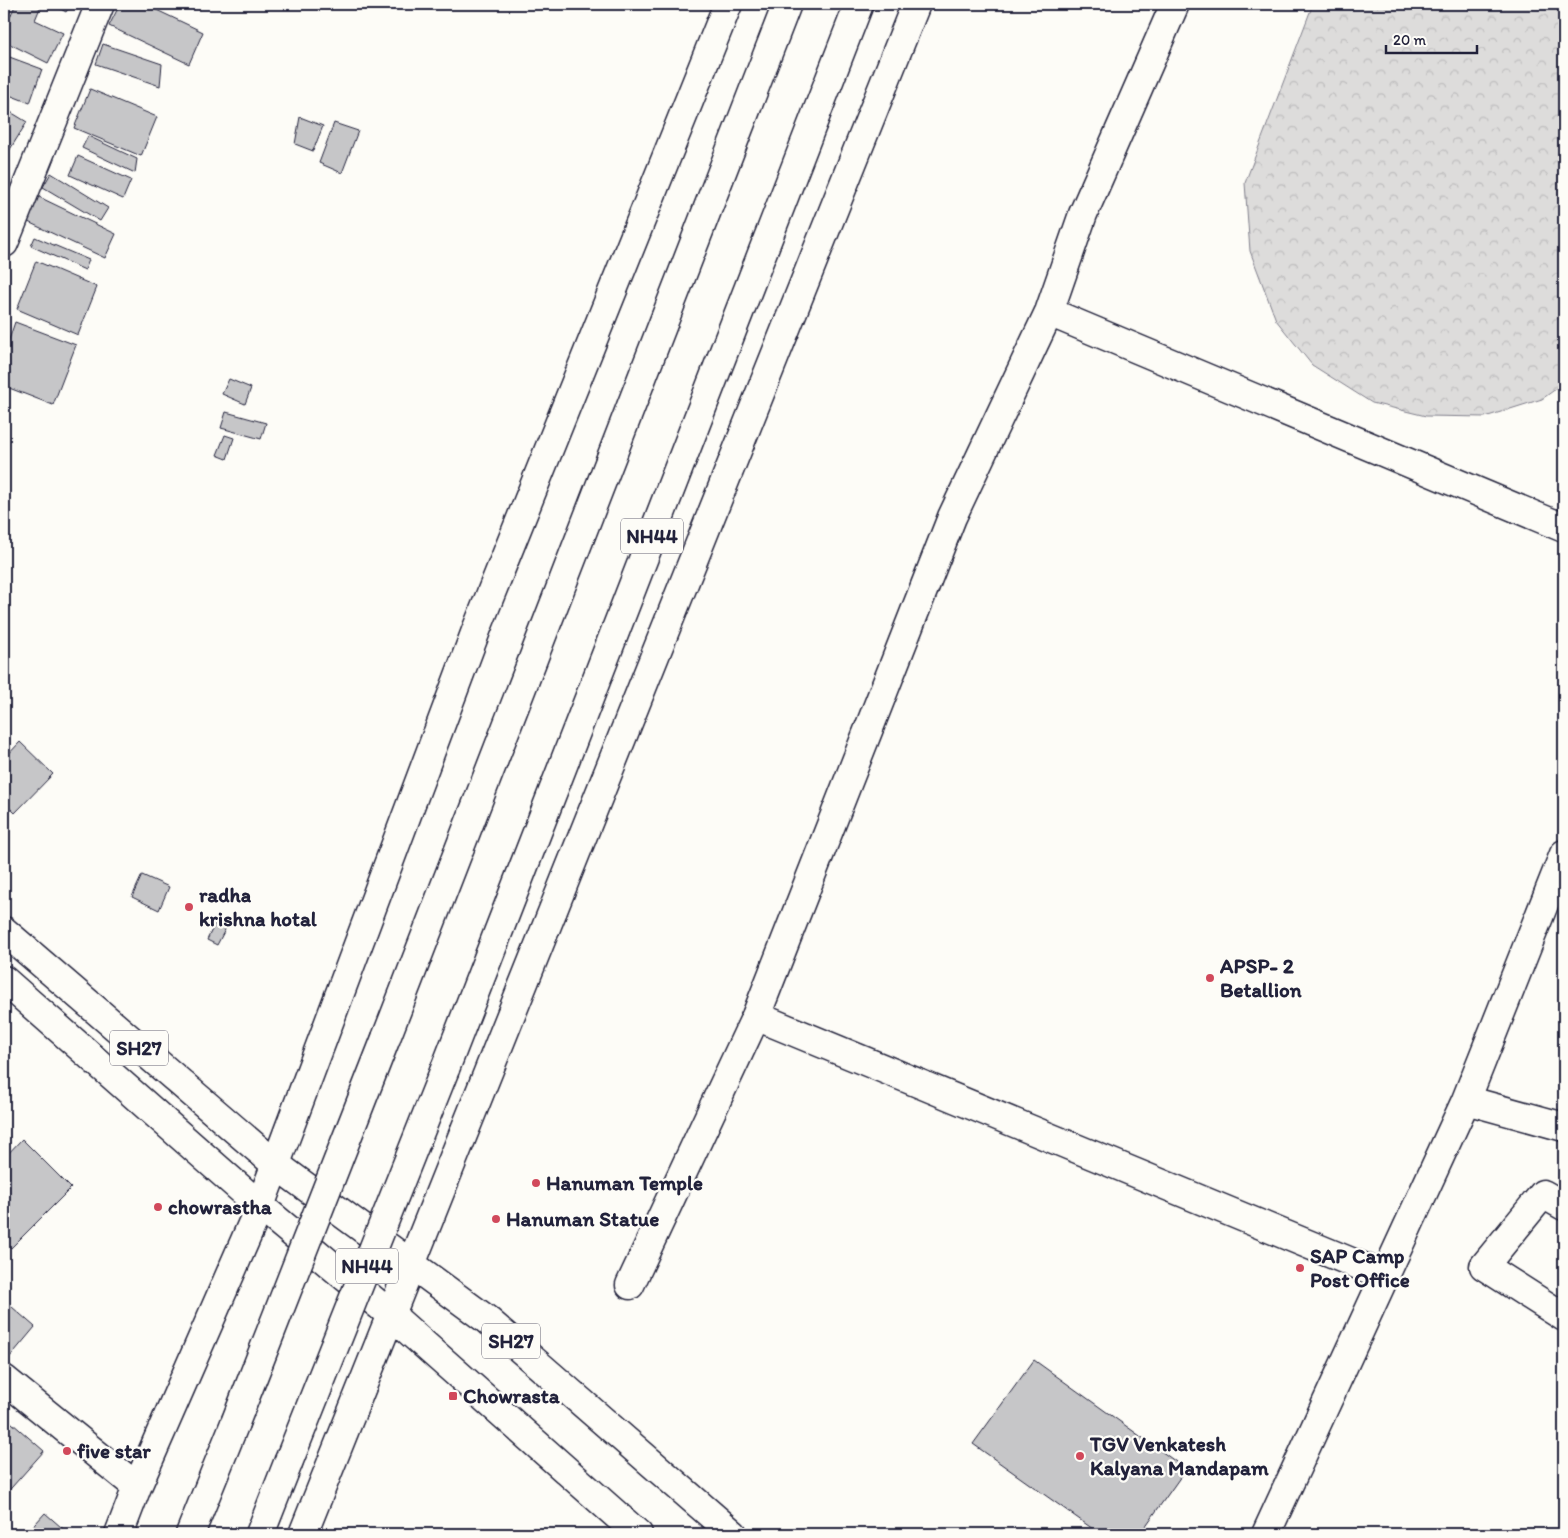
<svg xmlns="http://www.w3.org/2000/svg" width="1568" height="1538" font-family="Itim,sans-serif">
<defs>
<pattern id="forest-crowns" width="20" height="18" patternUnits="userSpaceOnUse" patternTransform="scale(1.25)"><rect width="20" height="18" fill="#dddcdb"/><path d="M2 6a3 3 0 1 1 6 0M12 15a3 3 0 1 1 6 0" fill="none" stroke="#bdbcbd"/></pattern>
</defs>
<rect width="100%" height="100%" fill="#fdfcf7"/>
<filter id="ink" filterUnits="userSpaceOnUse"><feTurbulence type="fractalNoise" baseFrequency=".02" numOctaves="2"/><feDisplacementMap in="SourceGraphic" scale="10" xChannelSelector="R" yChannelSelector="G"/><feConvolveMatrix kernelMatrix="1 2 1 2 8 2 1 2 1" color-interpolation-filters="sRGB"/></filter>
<g filter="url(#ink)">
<path fill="url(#forest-crowns)" stroke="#807f8b" d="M1313,4H1564V383L1542,399L1485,417L1426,416L1372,403L1312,365L1276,320L1250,251L1245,183Z"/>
<path fill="#c6c6c8" stroke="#22223b" d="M16,4H31L40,8L35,20L63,33L48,63L4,41V29Z
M52,4H71L66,12Z
M120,4H144L203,32L189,64L109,26Z
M103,44L162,64L160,86L96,64Z
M4,55L42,69L30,103L4,93Z
M90,89L157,117L141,156L74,128Z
M4,108L27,122L4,159Z
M300,117L323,126L313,151L295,144Z
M334,123L358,131L342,173L319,163Z
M88,136L137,159L135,173L82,148Z
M78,156L131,180L123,199L70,175Z
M51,173L108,208L100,221L43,187Z
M37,196L116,234L105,258L26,221Z
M35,237L89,260L85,270L31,246Z
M36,261L97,287L78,335L17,309Z
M15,322L76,345L53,405L4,386V354Z
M229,379L251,388L245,404L222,394Z
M226,412L266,423L261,439L221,428Z
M225,435L234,438L227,459L217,455Z
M20,742L53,774L15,813L4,802V759Z
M142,875L169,887L159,910L132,897Z
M217,919L228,924L217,945L207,940Z
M22,1139L71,1188L11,1248L4,1241V1158Z
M4,1300L35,1327L4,1364Z
M1034,1360L1186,1469L1140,1534H1100L973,1444Z
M4,1416L44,1451L4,1496Z
M45,1513L69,1534H26Z"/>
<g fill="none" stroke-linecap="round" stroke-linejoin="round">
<defs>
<path id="minor" d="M4,243L100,4
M1049,312L1564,528
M756,1016L1385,1276
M1466,1100L1564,854
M1564,1206L1543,1194L1484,1266L1564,1317
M630,1285L756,1016L952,517L1049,312L1083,214L1175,4
M4,1379L137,1487
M119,1534L137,1487L260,1206L477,628L728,4
M303,1534L916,4
M1266,1534L1466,1100L1564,1127"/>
<path id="major" d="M4,931L275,1164L486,1319L733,1534
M4,980L260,1206L391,1315L638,1534"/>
<path id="highway" d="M386,1038L787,4
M445,1069L859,4
M190,1534L235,1423
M260,1534L288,1463"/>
</defs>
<use href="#minor" stroke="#22223b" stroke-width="31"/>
<use href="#major" stroke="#22223b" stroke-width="31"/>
<use href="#highway" stroke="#22223b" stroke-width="31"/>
<use href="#minor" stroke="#fdfcf7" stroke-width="28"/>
<use href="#major" stroke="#fdfcf7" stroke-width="28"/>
<use href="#highway" stroke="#fdfcf7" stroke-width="28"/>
<defs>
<path id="highway-bridge" d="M235,1423L386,1038
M288,1463L445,1069"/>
</defs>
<use href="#highway-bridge" stroke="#22223b" stroke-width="31" stroke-linecap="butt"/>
<use href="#highway-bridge" stroke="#fdfcf7" stroke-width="28"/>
</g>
</g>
<g fill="#d1495b" stroke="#fdfcf7" stroke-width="2">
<circle cx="189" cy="907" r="5"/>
<circle cx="1210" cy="978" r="5"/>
<circle cx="536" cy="1183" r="5"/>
<circle cx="158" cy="1207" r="5"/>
<circle cx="496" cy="1219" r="5"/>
<circle cx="1300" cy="1268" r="5"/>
<rect x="448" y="1391" width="10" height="10" rx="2.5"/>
<circle cx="67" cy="1451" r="5"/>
<circle cx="1080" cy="1456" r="5"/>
</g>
<g text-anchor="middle" stroke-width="4.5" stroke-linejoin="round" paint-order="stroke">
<g fill="#fdfcf7" stroke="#646373" stroke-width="1">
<rect x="621" y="518.5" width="62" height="35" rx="4"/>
<rect x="110" y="1030.5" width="58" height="35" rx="4"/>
<rect x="336" y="1248.5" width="62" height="35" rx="4"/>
<rect x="482" y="1323.5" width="58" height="35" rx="4"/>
</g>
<g font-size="20" font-weight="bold" fill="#22223b">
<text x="652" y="543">NH44</text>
<text x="139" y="1055">SH27</text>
<text x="367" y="1273">NH44</text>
<text x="511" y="1348">SH27</text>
</g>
<g font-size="21" font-weight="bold" fill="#22223b" stroke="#fdfcf7" text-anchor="start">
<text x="199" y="902">radha<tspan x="199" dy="24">krishna hotal</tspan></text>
<text x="1220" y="973">APSP- 2<tspan x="1220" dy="24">Betallion</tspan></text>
<text x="546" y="1190">Hanuman Temple</text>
<text x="168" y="1214">chowrastha</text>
<text x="506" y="1226">Hanuman Statue</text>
<text x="1310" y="1263">SAP Camp<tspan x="1310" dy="24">Post Office</tspan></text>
<text x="463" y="1403">Chowrasta</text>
<text x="1090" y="1451">TGV Venkatesh<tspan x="1090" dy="24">Kalyana Mandapam</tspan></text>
<text x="77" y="1458">five star</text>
</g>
</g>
<rect width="1568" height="1538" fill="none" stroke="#fdfcf7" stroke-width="20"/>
<rect x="10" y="10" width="1548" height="1518" fill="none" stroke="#22223b" stroke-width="2" filter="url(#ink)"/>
<path d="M1386 45v8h91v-8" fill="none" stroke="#22223b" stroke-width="2.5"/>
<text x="1393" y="45" font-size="15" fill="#22223b" stroke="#fdfcf7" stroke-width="4" paint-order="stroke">20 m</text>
</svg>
